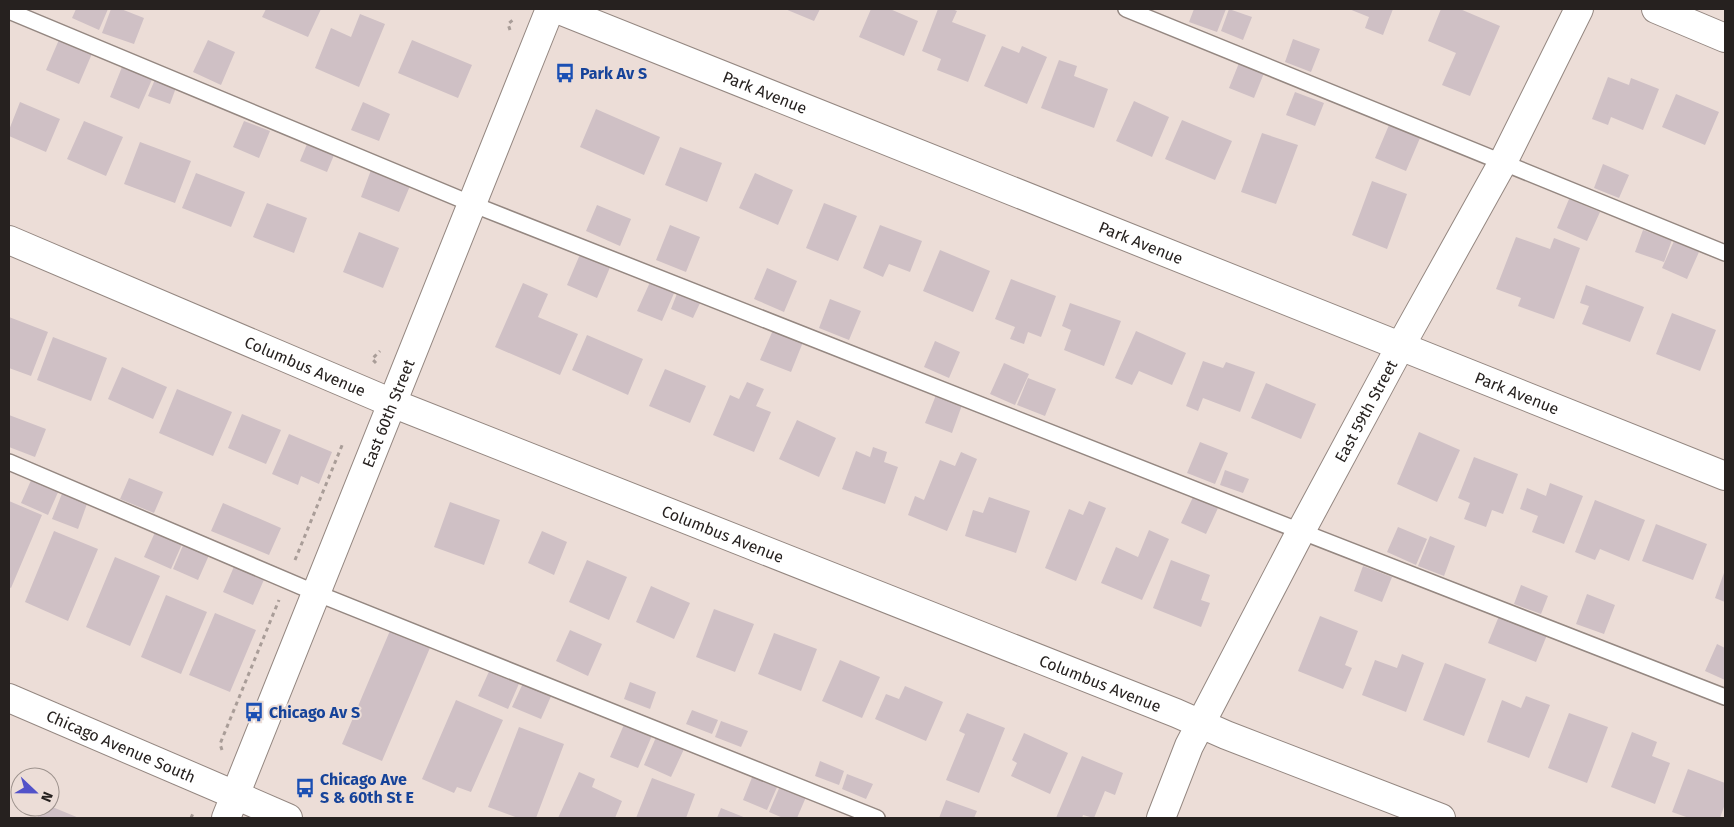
<svg xmlns="http://www.w3.org/2000/svg" width="1734" height="827" font-family="'Fira Sans',sans-serif">
<rect width="100%" height="100%" fill="#ecddd7"/>
<path fill="#cfc0c5" d="M76,9H108L99,30L72,18Z
M111,9H121L144,18L134,44L102,33Z
M266,9H321L308,37L262,17Z
M785,9H820L814,21Z
M871,9H890L918,21L904,56L859,37Z
M938,9H952L957,11L952,22L986,35L968,82L937,70L941,59L922,51Z
M1194,9H1226L1217,32L1189,22Z
M1229,9L1252,17L1243,40L1221,31Z
M1349,9H1393L1383,35L1365,28L1369,17Z
M1441,9H1460L1500,26L1470,96L1442,85L1456,53L1428,41Z
M360,14L385,24L359,87L315,68L331,28L351,37Z
M61,35L94,49L79,84L46,70Z
M1293,39L1320,49L1311,72L1285,62Z
M208,40L235,52L221,85L193,72Z
M412,40L472,65L458,98L398,73Z
M1002,46L1019,53L1022,46L1047,57L1027,104L984,86Z
M1059,60L1077,66L1074,76L1108,89L1094,128L1041,108Z
M124,62L154,75L139,109L110,97Z
M1239,63L1264,73L1254,98L1229,88Z
M156,77L177,85L170,104L148,96Z
M1608,77L1629,85L1631,78L1659,89L1643,130L1611,117L1608,125L1592,119Z
M1295,92L1324,103L1315,126L1286,115Z
M1676,94L1719,112L1705,145L1662,127Z
M1134,101L1169,117L1152,157L1116,141Z
M20,102L60,119L46,152L9,136V130Z
M363,102L390,114L379,141L351,130Z
M596,109L660,137L644,175L580,147Z
M1182,120L1232,141L1215,180L1165,159Z
M84,121L123,137L106,176L67,159Z
M244,121L270,131L259,158L233,147Z
M1389,125L1420,138L1406,171L1375,158Z
M1262,133L1298,145L1276,204L1241,192Z
M140,142L191,161L175,203L124,184Z
M307,144L334,155L327,172L300,161Z
M680,147L722,163L707,202L665,185Z
M1603,164L1629,175L1619,198L1594,188Z
M371,170L410,186L399,212L361,197Z
M196,173L245,192L231,227L182,208Z
M755,173L793,190L778,225L739,208Z
M1372,181L1407,194L1387,249L1352,235Z
M1569,199L1600,212L1587,241L1557,228Z
M267,203L307,218L294,253L253,237Z
M824,203L857,216L838,261L806,248Z
M597,205L631,219L620,246L586,231Z
M670,225L700,237L686,272L656,260Z
M880,225L922,241L910,272L889,264L883,277L863,268Z
M1643,230L1672,240L1664,262L1635,252Z
M359,232L399,248L383,288L343,272Z
M1516,237L1550,249L1554,238L1580,248L1554,319L1518,306L1521,298L1496,289Z
M1674,241L1699,252L1687,279L1662,268Z
M940,250L990,271L973,312L923,291Z
M581,252L611,265L597,298L567,285Z
M767,268L797,281L784,312L754,299Z
M1011,279L1056,296L1041,337L1028,332L1024,344L1010,339L1015,327L995,319Z
M651,280L675,291L662,321L637,311Z
M523,283L548,294L538,317L578,334L560,375L495,347Z
M1586,285L1644,307L1630,342L1582,324L1589,306L1580,303Z
M678,291L701,301L693,318L671,309Z
M830,299L861,311L849,340L819,328Z
M1070,303L1121,321L1104,366L1064,350L1071,330L1062,326Z
M1672,313L1716,330L1700,371L1656,354Z
M9,317L48,332L31,376L9,368Z
M773,330L803,342L791,372L760,360Z
M1136,331L1186,353L1172,385L1139,371L1132,385L1115,378Z
M587,335L643,359L628,395L572,370Z
M53,337L107,358L91,401L37,380Z
M935,341L960,352L949,378L924,367Z
M1203,361L1223,368L1226,362L1255,372L1240,412L1203,398L1198,411L1186,406Z
M1004,363L1029,374L1015,405L990,394Z
M122,367L167,387L153,419L108,399Z
M665,369L706,386L690,423L649,406Z
M1028,378L1056,389L1045,416L1017,405Z
M747,382L764,389L756,406L771,412L754,452L713,435L730,395L739,399Z
M1266,383L1316,404L1301,439L1251,418Z
M177,389L232,412L213,456L159,433Z
M936,395L962,405L952,433L925,423Z
M242,414L281,430L266,464L228,448Z
M9,415L46,429L35,457L9,447Z
M797,420L836,438L819,477L779,459Z
M1419,432L1460,450L1437,502L1397,484Z
M289,434L332,452L319,484L301,476L298,485L272,474Z
M1200,442L1228,453L1215,484L1187,473Z
M873,447L887,452L884,462L898,467L885,504L842,489L856,451L870,457Z
M961,452L977,459L947,531L908,515L915,496L924,500L940,460L955,466Z
M1474,457L1518,474L1503,514L1492,510L1486,527L1464,519L1470,503L1458,498Z
M1225,470L1249,479L1243,493L1220,485Z
M32,478L59,490L48,515L21,503Z
M129,478L163,492L154,513L120,499Z
M1550,483L1583,496L1564,544L1532,532L1538,516L1520,509L1527,488L1546,496Z
M63,491L88,501L78,529L52,519Z
M989,497L1030,511L1016,553L965,536L973,510L983,513Z
M1193,497L1218,508L1206,534L1181,523Z
M1595,500L1645,520L1629,561L1600,549L1595,560L1575,552Z
M9,501L42,515L11,588L9,587Z
M1089,501L1106,508L1076,581L1045,568L1069,509L1083,515Z
M450,502L500,520L484,565L434,547Z
M223,503L281,528L269,555L211,531Z
M1656,524L1707,544L1693,580L1642,561Z
M1398,527L1427,539L1416,565L1387,552Z
M156,530L183,542L171,569L144,557Z
M1149,530L1169,539L1142,600L1101,583L1116,547L1138,557Z
M54,531L98,549L68,621L25,602Z
M542,531L567,542L554,575L528,563Z
M1430,536L1455,546L1444,576L1418,566Z
M184,543L210,553L198,580L173,569Z
M115,557L160,576L130,646L86,627Z
M587,560L627,577L609,620L569,602Z
M1171,560L1210,575L1201,600L1210,603L1201,627L1153,608Z
M236,562L266,575L253,605L223,592Z
M1363,566L1392,577L1382,602L1354,591Z
M1725,570V602L1715,598Z
M1521,585L1548,596L1541,614L1514,604Z
M651,586L690,603L674,639L636,622Z
M1587,594L1615,605L1604,634L1576,624Z
M166,595L207,612L181,674L141,657Z
M714,609L754,624L735,672L696,657Z
M215,613L256,630L230,692L189,675Z
M1320,616L1358,631L1345,665L1352,668L1343,689L1298,671Z
M1499,616L1547,635L1536,662L1488,643Z
M392,626L432,643L382,761L342,744Z
M570,630L602,644L588,676L556,661Z
M774,633L817,649L801,691L758,674Z
M1717,644L1725,648V680L1705,671Z
M1402,654L1424,663L1406,712L1362,695L1375,660L1397,668Z
M840,660L880,677L862,718L822,701Z
M1445,663L1486,679L1464,736L1423,720Z
M491,667L521,679L508,709L478,696Z
M524,681L552,694L541,719L512,707Z
M630,682L656,692L650,709L624,699Z
M905,686L943,702L926,741L875,719L886,694L899,699Z
M1526,696L1550,705L1529,758L1487,742L1502,700L1521,708Z
M456,700L503,720L471,792L457,787L454,793L422,779Z
M692,710L718,720L712,734L686,724Z
M967,713L1005,728L979,793L946,780L965,734L959,731Z
M1569,713L1608,727L1587,783L1548,768Z
M626,720L654,731L638,768L610,757Z
M721,721L748,731L741,747L715,737Z
M519,727L564,744L536,818H518L488,807Z
M1632,732L1657,742L1652,756L1670,763L1655,804L1611,787Z
M1024,733L1068,753L1050,794L1011,776L1017,763L1012,760Z
M657,735L685,747L671,777L644,765Z
M1082,756L1123,773L1115,795L1105,791L1094,818L1083,815L1082,818H1056Z
M820,761L844,771L839,785L815,776Z
M1688,769L1725,783V804L1720,818H1689L1672,812Z
M579,772L595,779L592,787L622,801L615,818H558Z
M847,774L873,784L866,799L842,789Z
M753,775L778,785L767,810L743,800Z
M652,778L695,794L686,818H636Z
M780,786L806,797L797,818H783L769,812Z
M946,800L977,811L974,818H939Z
M50,806L79,818H37L42,807Z
M721,808L746,818H717Z"/>
<g fill="none" stroke-linecap="round" stroke-linejoin="round">
<defs>
<path id="service" d="M1126,9L1725,253
M9,11L472,204L1272,520L1725,697
M9,462L316,593L877,818"/>
<g id="minor">
<path id="s1" d="M557,9L1725,476"/>
<path d="M1656,9L1725,38"/>
<path id="s2" d="M9,240L392,403L1176,713L1226,735L1441,818"/>
<path id="s3" d="M9,698L235,795"/>
<path id="s4" d="M1161,818L1189,746L1301,531L1400,347L1503,162L1579,9"/>
</g>
<g id="tertiary">
<path d="M235,795L288,818"/>
<path id="s5" d="M226,818L550,9"/>
</g>
</defs>
<use href="#service" stroke="#948781" stroke-width="18"/>
<use href="#minor" stroke="#948781" stroke-width="30"/>
<use href="#tertiary" stroke="#948781" stroke-width="30"/>
<path stroke="#a99d98" stroke-width="3" stroke-dasharray="4 4" stroke-linecap="butt" d="M510,30L508,24L514,19
M376,363L372,359L380,351
M295,560L343,443
M222,750L220,744L279,600
M191,818L194,811"/>
<use href="#service" stroke="#fff" stroke-width="15"/>
<use href="#minor" stroke="#fff" stroke-width="28"/>
<use href="#tertiary" stroke="#fff" stroke-width="28"/>
</g>
<defs>
<symbol id="bus-bare" viewBox="-9 -9 18 18"><path d="M-5-6H5V4H4V6H2V4H-2V6H-4V4H-5ZM-3.5-4V0h7V-4ZM-3.5 1.2v1.5H-2V1.2ZM2 1.2v1.5H3.5V1.2Z" fill="#1a4fb4" stroke="#ecddd7" stroke-width="2.5" paint-order="stroke"/></symbol>
</defs>
<g fill-rule="evenodd">
<use href="#bus-bare" x="551" y="59" width="28" height="28"/>
<use href="#bus-bare" x="240" y="698" width="28" height="28"/>
<use href="#bus-bare" x="291" y="774" width="28" height="28"/>
</g>
<g text-anchor="middle" stroke-width="4" stroke-linejoin="round" paint-order="stroke">
<g font-size="16" font-weight="bold" fill="#164399" stroke="#ecddd7" text-anchor="start">
<text x="580" y="79">Park Av S</text>
<text x="269" y="718">Chicago Av S</text>
<text x="320" y="785">Chicago Ave<tspan x="320" dy="18">S &amp; 60th St E</tspan></text>
</g>
<g font-size="16" fill="#26211f" stroke="#ecddd7">
<text dy="6" stroke="none"><textPath href="#s1" startOffset="224">Park Avenue</textPath></text>
<text dy="6" stroke="none"><textPath href="#s1" startOffset="629">Park Avenue</textPath></text>
<text dy="6" stroke="none"><textPath href="#s2" startOffset="322">Columbus Avenue</textPath></text>
<text dy="6" stroke="none"><textPath href="#s1" startOffset="1034">Park Avenue</textPath></text>
<text dy="6" stroke="none"><textPath href="#s4" startOffset="456">East 59th Street</textPath></text>
<text dy="6" stroke="none"><textPath href="#s5" startOffset="436">East 60th Street</textPath></text>
<text dy="6" stroke="none"><textPath href="#s2" startOffset="772">Columbus Avenue</textPath></text>
<text dy="6" stroke="none"><textPath href="#s2" startOffset="1178">Columbus Avenue</textPath></text>
<text dy="6" stroke="none"><textPath href="#s3" startOffset="122">Chicago Avenue South</textPath></text>
</g>
</g>
<rect width="1734" height="827" fill="none" stroke="#26211f" stroke-width="20"/>
<g transform="translate(35 792) rotate(112)"><circle r="24" fill="#ecddd7" stroke="#9d928d"/>
<path d="M0-4L9 19L0 12L-9 19Z" fill="#5252c9"/>
<text y="-8" font-size="14" font-weight="bold" text-anchor="middle" fill="#26211f">N</text>
</g>
</svg>
